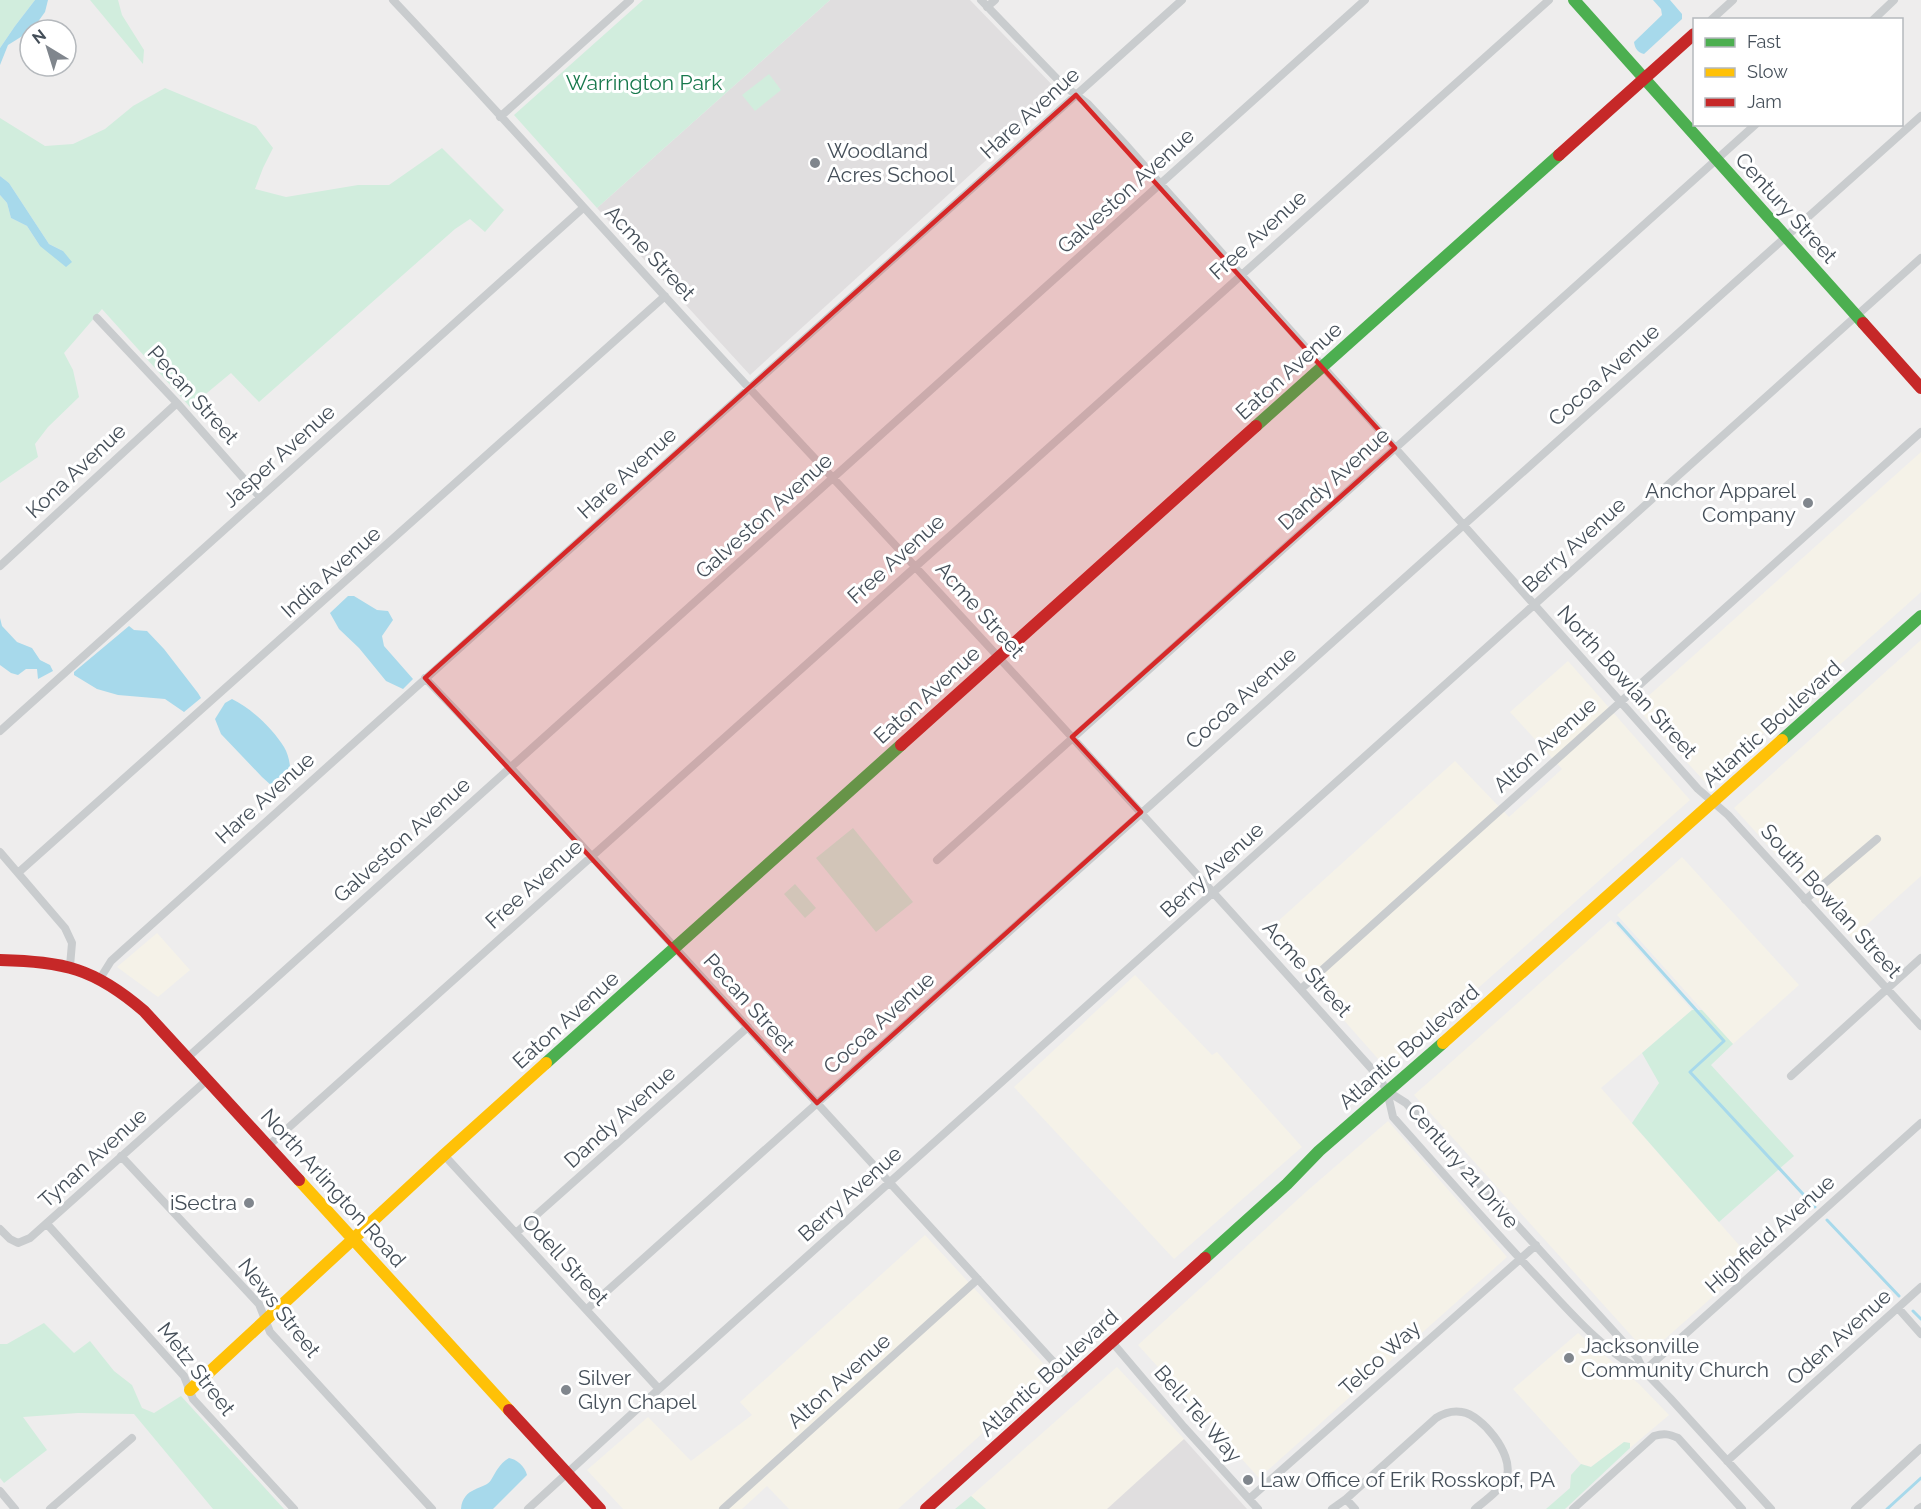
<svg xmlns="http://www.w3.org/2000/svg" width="1921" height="1509" font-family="Raleway,sans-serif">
<rect width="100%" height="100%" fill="#eeeded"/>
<path fill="#f5f2e8" d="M1921,452V592L1707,784L1636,707Z
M1921,640V876L1852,938L1734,808Z
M1568,661L1690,800L1387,1069L1266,932L1455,761L1509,817L1562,769L1510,712Z
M1682,857L1799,985L1733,1044L1617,915Z
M1611,920L1692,1010L1601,1088L1753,1261L1648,1354L1414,1095Z
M157,933L190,970L158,997L117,967Z
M1135,975L1212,1055L1217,1052L1302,1147L1174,1259L1014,1087Z
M1388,1121L1507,1257L1259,1478L1138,1345L1307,1191Z
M925,1235L1051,1372L898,1509H789L767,1486L742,1509H623L587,1470L648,1417L691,1461L752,1415L740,1402Z
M1578,1333L1639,1384L1669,1415L1630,1448V1443L1624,1442L1591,1467L1581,1464L1513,1389Z
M1117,1367L1185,1440L1108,1509H986L971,1496Z"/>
<path fill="#e0dedf" d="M830,0H970L1060,93L750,375L597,208Z
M1184,1439L1247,1509H1107Z"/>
<path fill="#d1eddd" d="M0,0H35L15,26L0,48Z
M90,0H118L122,15L144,50L143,64Z
M643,0H830L597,208L514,115Z
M769,74L781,90L755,111L742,95Z
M165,88L256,126L273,148L263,168L255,189L286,197L358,185H389L442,148L504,210L485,232L470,219L455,229L259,402L231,373L190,407L102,309L64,353L73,370L79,397L48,427L35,444L38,457L0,483V195L7,203L11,218L27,226L40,246L63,251L49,244L9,183L0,176V118L45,146L73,144L105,129L133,106Z
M853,828L913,902L876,932L816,858Z
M795,884L816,908L805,918L784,894Z
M1692,1010H1702L1733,1044L1711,1065L1794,1156L1719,1222L1632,1123L1659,1083L1642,1053Z
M44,1323L74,1353L90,1341L114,1371L132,1385L142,1408L154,1413L181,1396L284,1509H213L134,1414L78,1413L23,1417L47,1450L4,1483L0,1478V1344H7Z
M1624,1442L1630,1443V1448L1565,1509H1546L1570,1488L1571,1475L1581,1464L1591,1467Z
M971,1496L986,1509H955Z"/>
<path fill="#a7d9eb" d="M35,0H48L45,12L32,30L8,45L0,65V48L15,26Z
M1653,0H1670L1682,14V19L1644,54C1637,52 1635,48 1634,42L1662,15L1661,9Z
M0,176L9,183L49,244L63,251L72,262L66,267L40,246L27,226L11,218L7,203L0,195Z
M348,596H354L377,610L388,611L393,620L382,636L384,646L413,679L403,689L386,681L359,648L339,629L330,613Z
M0,618L2,626L17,642L32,648L40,660L50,665L53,671L38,679L37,669H26L18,675L11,673L0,665Z
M129,626L134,630L147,631L164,649L198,693L201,698L184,712L165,699L118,695L97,689L74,675V672Z
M232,699C251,708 273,729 284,747C289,755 290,765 291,774L280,786H272L262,777L221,734L215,719L225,703Z
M509,1458C516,1459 525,1466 527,1475L493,1509H461C463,1486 485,1490 491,1480C496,1472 499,1464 509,1458Z"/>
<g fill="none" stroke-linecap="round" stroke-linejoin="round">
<path stroke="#a7d9eb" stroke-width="3" d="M1618,923L1724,1041L1690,1072L1815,1207
M1827,1220L1899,1296
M1913,1311L1921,1319
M1887,1509L1921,1478"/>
<path stroke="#c9ccce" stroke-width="8" d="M393,0C514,128 630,260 750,389C962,616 1172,845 1378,1076L1387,1091L1393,1117C1442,1172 1490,1227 1541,1281C1569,1311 1607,1355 1644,1371
M981,0L1062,84L1088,104L1125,144L1698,789L1728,815L1921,1026
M987,7L995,0
M1711,20L1733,0
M1873,20L1894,0
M500,117L630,0
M97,318L177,403L260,497
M0,566L177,403
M425,678L510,767L1070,1380
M0,731L583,208
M0,852L65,928L72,943L70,966
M937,860L1756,124
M19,872L665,296
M1805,900L1877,839
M101,977L111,961L122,951L1182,0
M1301,989L1921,432
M187,1058L1365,0
M1791,1076L1921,958
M1387,1091L1406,1103L1637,1357L1644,1371L1670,1398L1771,1509
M268,1146L1549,0
M444,1155L659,1389
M121,1156L259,1304L270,1332L432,1509
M47,1224L184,1376L193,1399L294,1509
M0,1229L10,1239L18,1243L30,1238L207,1080
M516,1233L748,1027
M1898,1308L1921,1334
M587,1309L1921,116
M1112,1342L1184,1427L1258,1509
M1644,1371L1921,1123
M1727,1461L1921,1287
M0,1491L15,1509
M1249,1499L1536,1245
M1346,1499L1355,1509
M50,1509L132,1438
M528,1509L659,1389L1921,258
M723,1509L978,1279
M1332,1509L1346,1499L1436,1418C1444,1413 1452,1410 1462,1412C1482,1415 1513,1454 1507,1475C1502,1489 1486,1500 1475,1509
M1573,1509L1654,1436C1664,1433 1669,1434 1678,1438L1742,1509
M1855,1509L1921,1448
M1918,1509L1921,1507"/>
<path stroke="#4caf50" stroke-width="12" d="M1574,0L1863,323
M1256,426L1559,155
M1782,740L1921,616
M546,1063L901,745
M1205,1258L1287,1184L1319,1151L1443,1043"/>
<path stroke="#ffc107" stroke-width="12" d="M1443,1043L1782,740
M299,1180L509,1410
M190,1390L444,1155L546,1063"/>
<path stroke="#c62828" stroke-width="12" d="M1559,155L1694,34
M1863,323L1921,388
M901,745L1256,426
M0,960C65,962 94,968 144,1011L299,1180
M509,1410L600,1509
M926,1509L1205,1258"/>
</g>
<path fill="#d62828" fill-opacity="0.2" stroke="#d62828" stroke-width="4.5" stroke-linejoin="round" d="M1076,95L1395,448L1072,737L1141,812L817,1103L425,678Z"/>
<g fill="#80868d" stroke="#fff" stroke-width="2">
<circle cx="815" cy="163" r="6"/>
<circle cx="1808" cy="503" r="6"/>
<circle cx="249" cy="1203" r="6"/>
<circle cx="1569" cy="1358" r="6"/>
<circle cx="566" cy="1390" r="6"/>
<circle cx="1248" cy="1480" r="6"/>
</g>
<g text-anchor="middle" stroke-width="6" stroke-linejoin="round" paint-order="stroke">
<g font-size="21" fill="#18794d" stroke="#fff">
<text x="644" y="90">Warrington Park</text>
</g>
<g font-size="21" fill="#454f59" stroke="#fff">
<text transform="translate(1030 113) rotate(-42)" y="7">Hare Avenue</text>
<text transform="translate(1126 191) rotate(-42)" y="7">Galveston Avenue</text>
<text transform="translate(1786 208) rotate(48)" y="7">Century Street</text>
<text transform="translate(1258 235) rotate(-42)" y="7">Free Avenue</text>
<text transform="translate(650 253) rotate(47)" y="7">Acme Street</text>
<text transform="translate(1289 371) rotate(-42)" y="7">Eaton Avenue</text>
<text transform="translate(1604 375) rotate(-42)" y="7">Cocoa Avenue</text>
<text transform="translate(193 395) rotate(48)" y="7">Pecan Street</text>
<text transform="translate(279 456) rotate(-42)" y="7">Jasper Avenue</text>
<text transform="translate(76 471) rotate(-43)" y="7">Kona Avenue</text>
<text transform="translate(627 473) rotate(-42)" y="7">Hare Avenue</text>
<text transform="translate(1334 479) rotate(-42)" y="7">Dandy Avenue</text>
<text transform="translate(764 516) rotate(-42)" y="7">Galveston Avenue</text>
<text transform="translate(1574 545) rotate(-42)" y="7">Berry Avenue</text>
<text transform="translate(896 559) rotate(-42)" y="7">Free Avenue</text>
<text transform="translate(331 572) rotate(-42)" y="7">India Avenue</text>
<text transform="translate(980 610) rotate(48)" y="7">Acme Street</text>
<text transform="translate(1627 682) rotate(48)" y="7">North Bowlan Street</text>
<text transform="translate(927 695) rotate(-42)" y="7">Eaton Avenue</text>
<text transform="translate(1241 698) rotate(-42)" y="7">Cocoa Avenue</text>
<text transform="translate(1772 724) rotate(-42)" y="7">Atlantic Boulevard</text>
<text transform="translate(1545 745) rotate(-42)" y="7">Alton Avenue</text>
<text transform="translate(265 798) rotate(-42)" y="7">Hare Avenue</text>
<text transform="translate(402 840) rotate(-42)" y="7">Galveston Avenue</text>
<text transform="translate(1212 870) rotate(-42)" y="7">Berry Avenue</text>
<text transform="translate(534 884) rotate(-42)" y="7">Free Avenue</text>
<text transform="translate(1831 901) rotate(48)" y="7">South Bowlan Street</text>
<text transform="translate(1307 969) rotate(48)" y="7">Acme Street</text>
<text transform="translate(749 1003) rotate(48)" y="7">Pecan Street</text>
<text transform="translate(566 1020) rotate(-42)" y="7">Eaton Avenue</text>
<text transform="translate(879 1023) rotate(-42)" y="7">Cocoa Avenue</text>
<text transform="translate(1409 1047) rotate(-41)" y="7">Atlantic Boulevard</text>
<text transform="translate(620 1117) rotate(-42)" y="7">Dandy Avenue</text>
<text transform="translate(93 1158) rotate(-42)" y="7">Tynan Avenue</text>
<text transform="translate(1463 1166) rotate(49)" y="7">Century 21 Drive</text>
<text transform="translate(333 1188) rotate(48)" y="7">North Arlington Road</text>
<text transform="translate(850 1194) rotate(-42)" y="7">Berry Avenue</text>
<text transform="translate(1770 1234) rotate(-42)" y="7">Highfield Avenue</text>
<text transform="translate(565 1260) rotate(47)" y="7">Odell Street</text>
<text transform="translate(279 1308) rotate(52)" y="7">News Street</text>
<text transform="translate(1839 1337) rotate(-42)" y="7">Oden Avenue</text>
<text transform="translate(1380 1358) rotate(-42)" y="7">Telco Way</text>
<text transform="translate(196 1369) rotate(52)" y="7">Metz Street</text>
<text transform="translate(1049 1373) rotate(-42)" y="7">Atlantic Boulevard</text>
<text transform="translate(839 1381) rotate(-42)" y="7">Alton Avenue</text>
<text transform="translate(1198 1414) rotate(49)" y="7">Bell-Tel Way</text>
</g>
<g font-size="21" fill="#454f59" stroke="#fff" text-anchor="start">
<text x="827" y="158">Woodland<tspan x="827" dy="24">Acres School</tspan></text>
<text x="1796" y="498" text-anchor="end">Anchor Apparel<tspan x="1796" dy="24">Company</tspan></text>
<text x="237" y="1210" text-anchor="end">iSectra</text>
<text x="1581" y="1353">Jacksonville<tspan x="1581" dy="24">Community Church</tspan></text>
<text x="578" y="1385">Silver<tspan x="578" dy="24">Glyn Chapel</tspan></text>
<text x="1260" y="1487">Law Office of Erik Rosskopf, PA</text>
</g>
</g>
<rect x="1693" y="18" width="210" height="108" fill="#ffffff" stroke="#b5b9bd" stroke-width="1.5"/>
<rect x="1705" y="38" width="30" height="9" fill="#4caf50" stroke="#b5b9bd" stroke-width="1.5"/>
<text x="1747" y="48" font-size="18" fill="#454f59">Fast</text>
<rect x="1705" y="68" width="30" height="9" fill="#ffc107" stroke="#b5b9bd" stroke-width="1.5"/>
<text x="1747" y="78" font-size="18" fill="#454f59">Slow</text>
<rect x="1705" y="98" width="30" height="9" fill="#c62828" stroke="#b5b9bd" stroke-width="1.5"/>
<text x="1747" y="108" font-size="18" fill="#454f59">Jam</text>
<g transform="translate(48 48) rotate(322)"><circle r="28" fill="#ffffff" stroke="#b5b9bd" stroke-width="1.5"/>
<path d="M0-4.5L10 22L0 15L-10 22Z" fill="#80868d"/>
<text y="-9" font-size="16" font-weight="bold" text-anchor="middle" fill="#454f59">N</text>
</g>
</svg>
